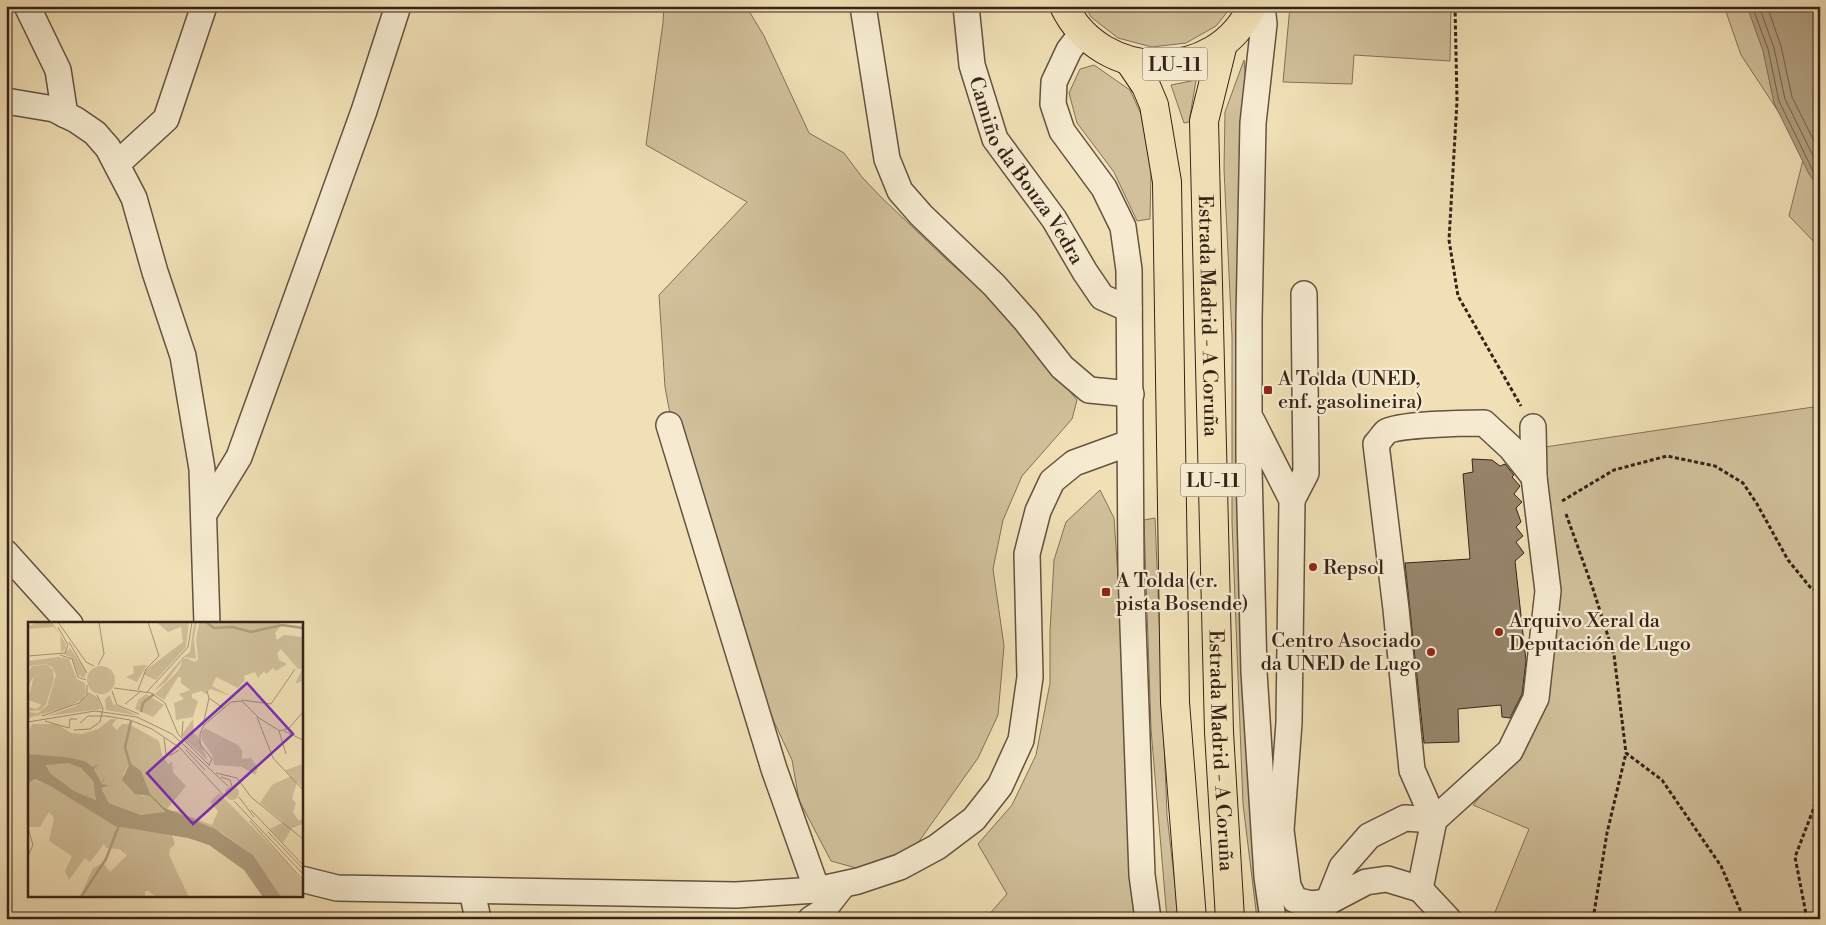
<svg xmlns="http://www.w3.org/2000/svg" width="1826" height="925" font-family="'Libre Bodoni',serif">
<rect width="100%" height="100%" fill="#f1e0b6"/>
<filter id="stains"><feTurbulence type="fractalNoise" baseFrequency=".004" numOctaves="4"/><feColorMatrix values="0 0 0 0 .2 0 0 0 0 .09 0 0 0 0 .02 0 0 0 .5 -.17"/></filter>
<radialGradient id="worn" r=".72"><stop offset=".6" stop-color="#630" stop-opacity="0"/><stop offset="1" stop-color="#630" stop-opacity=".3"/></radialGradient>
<path fill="#d1c09b" stroke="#84715a" d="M664,6H746L764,36L809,133L844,153L862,177L881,197L947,260L995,302L1077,400L1072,419L1022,476L1003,520L993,569L1004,646L998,715L978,758L915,847L856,868L831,861L799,800L792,760L775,724L755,674L677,451L665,387L659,295L747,202L646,145L663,23Z
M1085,6H1232L1216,26L1186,43L1152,47L1118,38L1091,17Z
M1290,6H1451L1450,61L1354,55L1352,84L1283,82Z
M1724,6H1810L1820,30V248L1789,216L1805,152L1741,55Z
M1244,60L1248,106L1263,919H1257L1243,804L1232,522V336L1224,169L1225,112Z
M1094,65L1130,90L1145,123L1151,171L1150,219L1137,221L1114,172L1077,123L1069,93L1080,69Z
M1196,80L1189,122L1184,123L1171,85Z
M1820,406V919H1494L1493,917L1529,829L1473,805L1519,751L1549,698L1557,582L1543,475L1545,447Z
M1100,490L1114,518L1132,780L1139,919H985L1007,894L978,844L1012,805L1036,755L1050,683V631L1054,560L1066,522Z
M1155,518L1167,815L1179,919H1167L1151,729L1144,520Z"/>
<path fill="#b19f81" stroke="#806d57" d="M1747,6H1820V189L1809,174L1774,103L1763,51Z"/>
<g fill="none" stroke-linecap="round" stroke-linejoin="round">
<path stroke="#74604d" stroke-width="1" d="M1752,6L1768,49L1779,101L1813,171L1820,181
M1759,6L1774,48L1785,99L1820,170
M1767,6L1781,46L1792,97L1820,153"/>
</g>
<path fill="#97856b" stroke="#362219" d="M1472,459L1492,460L1500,466L1505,464L1514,475L1512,477L1520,486L1514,494L1522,502L1516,508L1521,522L1516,527L1523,536L1516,542L1524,553L1515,561L1526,661L1522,694L1510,718L1502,717L1501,705L1458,709L1459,742L1424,743L1405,563L1470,559L1463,474L1473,472Z"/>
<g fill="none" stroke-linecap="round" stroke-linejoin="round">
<defs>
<g id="minor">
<path d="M27,6L58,70L65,115"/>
<path d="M863,6L887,159L900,191L921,215L994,285L1026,321L1062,367L1089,390L1131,394"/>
<path id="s1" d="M966,6L972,65L995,139L1054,219L1085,272L1102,297L1129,309"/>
<path d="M1262,6L1264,24L1253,123L1249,319V469L1254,672L1267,877L1273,919"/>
<path d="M1082,33L1069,50L1054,82L1053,104L1062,131L1104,188L1123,227L1129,270L1131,571L1142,875L1148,919"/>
<path d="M6,101L54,109L76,120L95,133L108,148L134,198L155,272L183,356L202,469L207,624"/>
<path d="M117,164L166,119L204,6"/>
<path d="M1252,421L1292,500L1289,723L1281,830L1288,886L1295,900L1311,904L1328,902L1366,882L1387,879L1420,889L1448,919"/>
<path d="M669,425L774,769L817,890"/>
<path d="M1292,500L1306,473L1304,294"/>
<path d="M204,514L239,457L364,111L398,6"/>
<path d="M6,553L70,624"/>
<path d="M301,879L337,888L736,895L817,890L858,881L900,867L937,847L974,819L1000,786L1021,740L1030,677L1027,554L1038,511L1052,481L1074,463L1129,443"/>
<path d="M1420,889L1434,820L1412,770L1396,609L1376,444C1379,441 1383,435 1386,432C1397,424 1467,423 1484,423L1511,448L1534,477"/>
<path d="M472,891L478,919"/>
<path d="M1324,908L1328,902L1342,867L1369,836L1405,818L1434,820L1510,751L1536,698L1548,591L1534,477L1533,427"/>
<path d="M811,919L822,912L843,885"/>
</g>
<g id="highway">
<path d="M1064,6C1101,83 1217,85 1252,6"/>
<path id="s2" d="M1223,44L1204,121L1219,732L1230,919"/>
<path d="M1129,61L1146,86L1154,105L1167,182L1175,702L1192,919"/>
</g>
</defs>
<use href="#minor" stroke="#655240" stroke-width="28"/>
<use href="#highway" stroke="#362219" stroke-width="30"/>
<path stroke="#362219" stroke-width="3" stroke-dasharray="4 2.5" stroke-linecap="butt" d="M1455,6L1457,101L1449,240L1458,296L1521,406
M1562,501L1614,470L1667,456L1715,466L1743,483L1757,504L1788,560L1810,587L1820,593
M1566,514L1593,589L1614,655L1626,753L1662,780L1721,866L1744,919
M1593,919L1607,833L1626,753
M1807,919L1795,857L1820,792"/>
<use href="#minor" stroke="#f6ebd0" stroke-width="25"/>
<use href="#highway" stroke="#f1e0b6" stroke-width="28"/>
</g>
<g fill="#8f2418" stroke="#f6ebd0" stroke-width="2">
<rect x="1263" y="385" width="10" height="10" rx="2.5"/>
<circle cx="1313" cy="567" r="5"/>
<rect x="1101" y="587" width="10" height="10" rx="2.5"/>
<circle cx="1499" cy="632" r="5"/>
<circle cx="1431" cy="652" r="5"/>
</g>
<g text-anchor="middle" stroke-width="4.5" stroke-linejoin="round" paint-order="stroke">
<g fill="#f6ebd0" stroke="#705e50" stroke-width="1">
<rect x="1142.5" y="47.5" width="65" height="33" rx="4"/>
<rect x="1180.5" y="463.5" width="65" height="33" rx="4"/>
</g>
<g font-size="19" font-weight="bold" fill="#362219">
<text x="1175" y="71">LU-11</text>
<text x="1213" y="487">LU-11</text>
</g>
<g font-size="20" fill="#362219" stroke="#f6ebd0">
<text dy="7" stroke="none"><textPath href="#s1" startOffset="179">Camiño da Bouza Vedra</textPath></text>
<text dy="7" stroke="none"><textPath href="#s2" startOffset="274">Estrada Madrid - A Coruña</textPath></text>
<text dy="7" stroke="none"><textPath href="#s2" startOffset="709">Estrada Madrid - A Coruña</textPath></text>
</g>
<g font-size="20" fill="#362219" stroke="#f6ebd0" text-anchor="start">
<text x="1278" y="385">A Tolda (UNED,<tspan x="1278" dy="23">enf. gasolineira)</tspan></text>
<text x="1323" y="574">Repsol</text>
<text x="1116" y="587">A Tolda (cr.<tspan x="1116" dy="23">pista Bosende)</tspan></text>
<text x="1509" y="627">Arquivo Xeral da<tspan x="1509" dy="23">Deputación de Lugo</tspan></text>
<text x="1421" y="647" text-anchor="end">Centro Asociado<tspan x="1421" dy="23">da UNED de Lugo</tspan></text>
</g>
</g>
<g transform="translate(28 622)">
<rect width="275" height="275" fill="#f1e0b6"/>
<path d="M10,0H24L38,22V27L33,30L32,13L26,5L0,7V4ZM128,0H161L158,25L128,58L116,53L118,48L155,20L153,5L140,10ZM166,0H169L166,17L168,37L157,35L155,38L158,36L167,40L170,37L168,17L171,0H251L253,4L247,11L249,18L256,13L275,15V54L274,59L267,62L274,47H270L253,27L249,31L251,38L259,42L248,49L245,46L238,52L236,49L230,56L227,50L216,54L217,58L210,66L188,55L184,64L203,74L182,67L178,72L173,69L164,72V76L170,79L165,95L148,98L146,81L156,77L151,72L162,68L153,61V55H150L136,78L127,72L148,51L153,44L154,39L138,60L125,70L155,35L162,30ZM42,26L58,49L57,56L50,53L44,36L35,32ZM30,35L41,37L49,57L57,61L58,71L55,77L40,85L0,96V90L10,91L19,84L28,53L24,45L18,42L25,48L26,57L18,82L13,88L1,89L0,85L8,87L14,83L0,78L6,54L0,65L1,49L4,44H7L18,42L0,44V39ZM119,43L109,60L98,55L106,51L105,44ZM59 58a14 14 0 1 1 28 0a14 14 0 1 1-28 0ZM61,70L70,76L74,87L19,94L48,84ZM118,72L136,83L125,95L107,87L110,78ZM82,73L85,82L111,94L78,88L77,77ZM83,97H89L84,103L89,108L94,102H101L131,119L134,132L140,142L144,140L145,150L158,164L139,187L122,172L102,141L95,153L114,174H122L137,191L113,193L81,181L73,166L81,162L73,163L75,158L72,159L66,146L57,139L0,132V112L4,102H29L43,111L54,112L70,107ZM165,97L166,112L170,114L180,139L153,114ZM177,106L210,123L214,128V137L223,136L230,146L227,153L214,145L186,143L184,133L174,118L173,111ZM40,141L53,146L65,159L68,178L46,169L22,151L18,142ZM275,142V166L269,160L264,177L268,181L265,190L271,199L275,195V202L264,206L255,221L242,207L256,200L232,181L244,163L263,154L257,148ZM0,155L144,213L147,222L142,227L141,233L161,275H128L121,269H117V275H52L65,246L75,241L82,250L99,233L91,227L78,226L76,222L62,240L57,236L41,258L37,249L44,234L21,219L26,196L21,190L12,205H0ZM197 171a7 7 0 1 1 14 0a7 7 0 1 1-14 0ZM191,171L257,238L275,260V273L251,275L222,231L194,211L139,189H156L158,193L184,203L190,189L182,180Z" fill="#d1c09b"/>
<path d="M0,132L36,135L57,139L65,145L71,142L66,147L73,160L79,154L73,162L82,163L73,166L81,181L113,193L137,190L122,174L107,172L94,158L102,141L113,149L122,172L137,186L187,207L225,233L253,275H235L216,248L181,223L160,216L87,204L24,165L7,157L0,161ZM40,141L53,146L65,159L68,178L46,169L22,151L18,143Z" fill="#b19f81" fill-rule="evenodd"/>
<path fill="none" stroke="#b19f81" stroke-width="2.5" d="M178,0L186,6L205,5L223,10L254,3L275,6M113,90L115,81L126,72M102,143L97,125L103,99M53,275L78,237L91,203"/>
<path fill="none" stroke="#a69477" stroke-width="1" d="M30,0L58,40L66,44M41,20L59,51M32,33L44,37L50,55L58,58M0,34L37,31L40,23L30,5M70,43L76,32L71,0M86,66L123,71L137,81L150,112L182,144M110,68L118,47L131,34L120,0M84,69L89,83L111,92M119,70L160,25L164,0M181,76L195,86M214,78L243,82L267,47M97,82L113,69M14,94L51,81L59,73V63M229,95L245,136L275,168M17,99L41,106M0,100L67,89L109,95L144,112L200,164M52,101L60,94H78L102,98L124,107L152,126L197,175M175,103L181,76L179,69M41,106L42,97H49M46,108L62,107L72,100L75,86L69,73M251,109L258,132M256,109L275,118M154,114L155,99M136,116L138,132L143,133L151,128M158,128L177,148M181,143L184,137L172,122V112L176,103L203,80L214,79L231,96L252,109L261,106L275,90M188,151L209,156L223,175L275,217M193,155L202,158L204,164M211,175L226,195M206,179L275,252M223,188L275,243M222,199L275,258M0,206L5,223L0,234M240,210L275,247"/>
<path fill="#7b2cbf" fill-opacity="0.15" stroke="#7b2cbf" stroke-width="2.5" d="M219,61L265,112L165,202L119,151Z"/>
<rect width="275" height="275" fill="none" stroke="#362219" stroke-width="2.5"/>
</g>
<rect width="1826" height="925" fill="none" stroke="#f1e0b6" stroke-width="25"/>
<rect x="8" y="8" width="1811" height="910" fill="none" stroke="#362219" stroke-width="2.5"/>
<rect x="12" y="12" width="1801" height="900" fill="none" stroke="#362219"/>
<rect width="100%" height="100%" filter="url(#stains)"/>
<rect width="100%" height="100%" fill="url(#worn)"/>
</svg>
